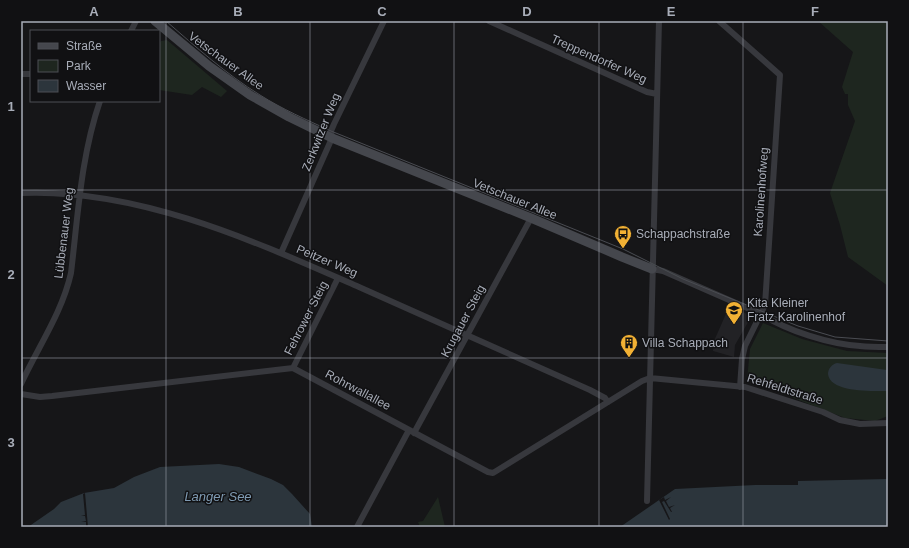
<svg xmlns="http://www.w3.org/2000/svg" width="909" height="548" font-family="Arial,sans-serif">
<rect width="100%" height="100%" fill="#161618"/>
<path fill="#222225" d="M729,307L750,315L751,317L735,345L734,357L713,351L714,341Z"/>
<path fill="#1e261f" d="M818,21H888V286L848,257L840,225L830,193L855,121L848,105V94H845L842,87L853,52Z
M167,40L227,91L221,97L202,87L192,95L159,90V44L161,41Z
M763,323L802,339L847,351L888,353V416L875,421L845,418L747,380L750,349Z
M438,497L445,527H420L418,522L423,521Z"/>
<path fill="#2c353c" d="M837,363L887,370L888,391C874,391 830,393 828,374C828,369 832,364 837,363Z
M219,464L239,467L271,479L283,485L292,494L310,514L312,527H28L54,509L61,502L84,493L114,488L134,477L160,467Z
M888,479V527H620L675,489L755,485H798V481Z"/>
<path fill="#161618" d="M85,493L88,527H86V522L81,521H86L85,516L81,515H85L83,494Z
M664,497L665,500L671,497L666,501L669,507L675,505L670,508L672,512H671L664,501L662,502L670,519L669,520L659,500Z"/>
<g fill="none" stroke-linecap="round" stroke-linejoin="round">
<path stroke="#37383d" stroke-width="6" d="M489,21L647,92L657,94
M719,21L780,75L765,305L745,346L742,359L740,387
M131,31L136,21
M21,74H31
M21,193C138,188 254,241 359,287C436,321 513,356 590,390L605,398L608,402
M281,253L332,138L331,131L334,124L384,21
M652,269L663,271L761,314C788,331 829,344 860,346C869,347 879,347 888,347
M293,368L338,278
M21,384C38,347 62,313 71,273C78,215 81,156 100,101
M21,394L40,397L52,396L293,368L488,472L493,473L642,381L650,378L745,387L823,412L840,420L860,424L888,423
M414,433L531,218
M647,501L659,21
M357,527L409,430"/>
<path stroke="#45474d" stroke-width="9" d="M155,21L209,66L250,95L289,117L332,138L531,218L622,257L652,269"/>
<path stroke="#4a4c52" stroke-width="1" d="M166,21C196,47 226,74 260,95C282,109 307,120 331,131L623,249L683,279L798,326L835,337L888,341"/>
</g>
<path fill="none" stroke="#a8adb8" stroke-width="1" stroke-opacity="0.55" d="M166,21V527M310,21V527M454,21V527M599,21V527M743,21V527M21,190H888M21,358H888"/>
<defs>
<symbol id="bus-pin" viewBox="-11 -11 22 30"><path d="M0 17L-7.5 6A9.5 9.5 0 1 1 7.5 6Z" fill="#f2b134" stroke="#111113"/><path d="M-5-6H5V4H4V6H2V4H-2V6H-4V4H-5ZM-3.5-4V0h7V-4ZM-3.5 1.2v1.5H-2V1.2ZM2 1.2v1.5H3.5V1.2Z" fill="#111"/></symbol>
<symbol id="school-pin" viewBox="-11 -11 22 30"><path d="M0 17L-7.5 6A9.5 9.5 0 1 1 7.5 6Z" fill="#f2b134" stroke="#111113"/><path d="M0-5L7-2L0 1L-7-2ZM-4 1L0 2.5L4 1V4Q0 6-4 4Z" fill="#111"/></symbol>
<symbol id="building-pin" viewBox="-11 -11 22 30"><path d="M0 17L-7.5 6A9.5 9.5 0 1 1 7.5 6Z" fill="#f2b134" stroke="#111113"/><path d="M-4-6H4V6H1V3H-1V6H-4ZM-2.5-4.3h1.7v1.8h-1.7ZM.8-4.3h1.7v1.8H.8ZM-2.5-1h1.7V.8h-1.7ZM.8-1h1.7V.8H.8Z" fill="#111"/></symbol>
</defs>
<g fill-rule="evenodd">
<use href="#bus-pin" x="613" y="224" width="20" height="27"/>
<use href="#school-pin" x="724" y="300" width="20" height="27"/>
<use href="#building-pin" x="619" y="333" width="20" height="27"/>
</g>
<g text-anchor="middle" stroke-width="3" stroke-linejoin="round" paint-order="stroke">
<g font-size="12" fill="#a8adb8" stroke="#111113">
<text transform="translate(599 59) rotate(24)" y="4">Treppendorfer Weg</text>
<text transform="translate(226 61) rotate(36)" y="4">Vetschauer Allee</text>
<text transform="translate(321 132) rotate(-68)" y="4">Zerkwitzer Weg</text>
<text transform="translate(761 192) rotate(-86)" y="4">Karolinenhofweg</text>
<text transform="translate(515 199) rotate(22)" y="4">Vetschauer Allee</text>
<text transform="translate(64 233) rotate(-83)" y="4">Lübbenauer Weg</text>
<text transform="translate(327 261) rotate(23)" y="4">Peitzer Weg</text>
<text transform="translate(306 318) rotate(-63)" y="4">Fehrower Steig</text>
<text transform="translate(463 321) rotate(-62)" y="4">Krugauer Steig</text>
<text transform="translate(785 389) rotate(17)" y="4">Rehfeldtstraße</text>
<text transform="translate(358 390) rotate(28)" y="4">Rohrwallallee</text>
</g>
<g font-size="12" fill="#a8adb8" stroke="#111113" text-anchor="start">
<text x="636" y="238">Schappachstraße</text>
<text x="747" y="307">Kita Kleiner<tspan x="747" dy="14">Fratz Karolinenhof</tspan></text>
<text x="642" y="347">Villa Schappach</text>
</g>
<g font-size="13" font-style="italic" fill="#7f9bb3" stroke="#111113">
<text x="218" y="501">Langer See</text>
</g>
</g>
<rect width="909" height="548" fill="none" stroke="#111113" stroke-width="44"/>
<rect x="30" y="30" width="130" height="72" fill="#111113" stroke="#4d4f55"/>
<rect x="38" y="43" width="20" height="6" fill="#45474d" stroke="#4d4f55"/>
<text x="66" y="50" font-size="12" fill="#a8adb8">Straße</text>
<rect x="38" y="60" width="20" height="12" fill="#1e261f" stroke="#4d4f55"/>
<text x="66" y="70" font-size="12" fill="#a8adb8">Park</text>
<rect x="38" y="80" width="20" height="12" fill="#2c353c" stroke="#4d4f55"/>
<text x="66" y="90" font-size="12" fill="#a8adb8">Wasser</text>
<rect x="22" y="22" width="865" height="504" fill="none" stroke="#a8adb8" stroke-width="1.5"/>
<g font-size="13" text-anchor="middle" font-weight="bold" fill="#a8adb8">
<text x="94" y="16">A</text>
<text x="238" y="16">B</text>
<text x="382" y="16">C</text>
<text x="527" y="16">D</text>
<text x="671" y="16">E</text>
<text x="815" y="16">F</text>
<text x="11" y="111">1</text>
<text x="11" y="279">2</text>
<text x="11" y="447">3</text>
</g>
</svg>
